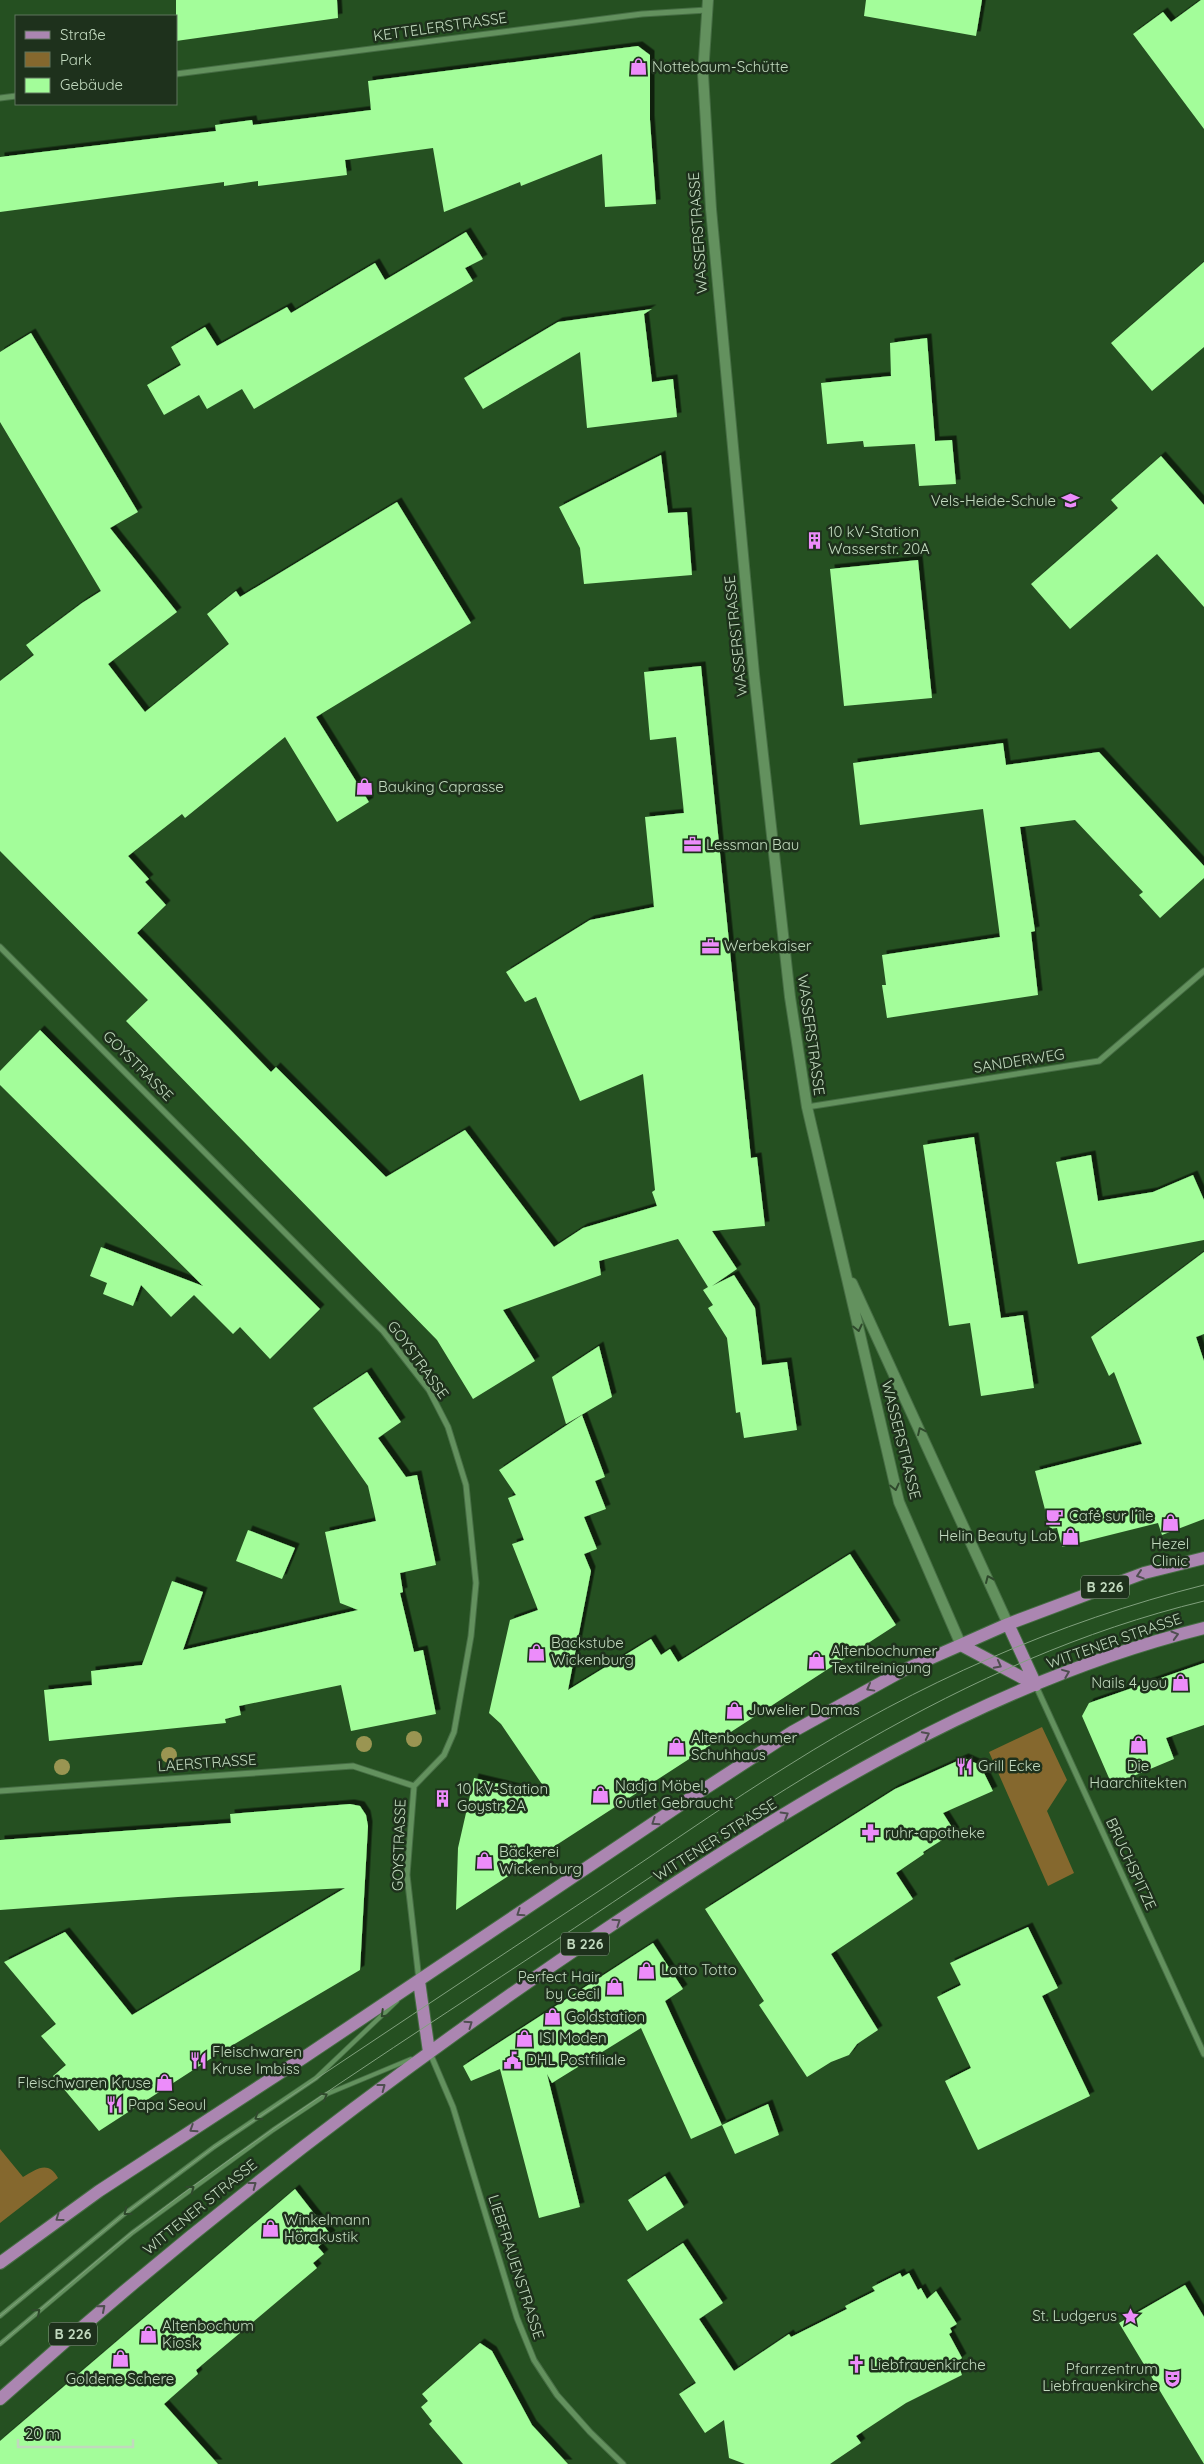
<svg xmlns="http://www.w3.org/2000/svg" width="1204" height="2464" font-family="Quicksand,sans-serif">
<defs>
<filter id="shadow"><feDropShadow dx="4.5" dy="-4.5" stdDeviation="0" flood-color="#0009"/></filter>
</defs>
<rect width="100%" height="100%" fill="#255021"/>
<path fill="#85682e" d="M1042,1727L1067,1780L1047,1811L1074,1873L1048,1886L989,1752Z
M0,2149L23,2177C37,2169 48,2160 58,2178L0,2223Z"/>
<path fill="#a3fd9a" filter="url(#shadow)" d="M176,0H337L338,18L176,41Z
M866,0H982L976,36L864,16Z
M1201,0H1204V129L1133,34L1163,12L1171,22Z
M638,46L650,55V120L656,204L605,207L602,154L521,186L520,182L444,212L433,148L345,160L347,175L258,186V181L224,186V182L0,212V157L216,131L215,125L252,120L253,125L371,110L368,81Z
M466,232L483,259L465,268L473,281L254,409L242,389L207,409L199,395L164,415L147,385L181,365L171,347L205,327L217,346L287,307L291,313L375,263L385,280Z
M1204,262V347L1152,391L1111,343Z
M652,309L644,314L652,382L673,379L677,417L587,428L580,352L483,409L464,378L558,322Z
M31,333L138,512L110,528L177,612L108,664L145,712L229,644L207,614L236,591L240,597L397,502L471,623L316,717L369,802L337,822L285,737L185,818L182,814L128,856L149,879L145,882L166,905L137,933L271,1072L276,1067L386,1177L465,1130L554,1247L583,1228L657,1206L652,1192L655,1190L643,1074L580,1101L536,997L525,1002L506,972L590,920L654,907L645,817L684,813L676,737L650,740L644,672L701,666L751,1158L757,1157L765,1226L712,1231L737,1269L712,1286L734,1275L755,1308L762,1365L787,1362L797,1430L744,1438L740,1412L736,1413L727,1338L708,1308L713,1305L703,1290L708,1287L678,1239L599,1261L601,1275L503,1310L535,1361L473,1399L437,1340L126,1021L148,1000L0,851V681L34,655L26,645L82,603L101,591L0,422V352Z
M927,338L935,441L952,440L956,484L919,486L915,444L864,447L863,441L827,444L821,383L891,376L890,343Z
M661,455L668,513L687,512L692,575L584,584L580,548L559,507Z
M1161,456L1204,505V607L1157,554L1070,629L1031,584L1118,508L1111,500Z
M918,560L932,698L844,706L830,569Z
M1003,743L1006,765L1099,752L1204,866V878L1160,918L1139,895L1143,892L1075,820L1020,827L1035,931L1031,932L1038,995L887,1018L882,985H886L882,955L1000,937L983,809L860,825L853,763Z
M40,1030L320,1309L270,1359L240,1327L233,1334L194,1295L171,1317L141,1285L133,1306L103,1294L107,1283L90,1276L101,1247L203,1286L0,1085V1071Z
M974,1137L1001,1318L1023,1315L1034,1388L981,1396L970,1323L949,1326L923,1145Z
M1091,1155L1098,1201L1153,1192L1193,1175L1204,1200V1240L1078,1264L1056,1162Z
M1204,1252V1334L1196,1337L1204,1361V1519L1162,1535L1158,1523L1062,1547L1057,1528L1050,1529L1035,1471L1142,1444L1114,1372L1109,1376L1091,1337Z
M599,1346L612,1397L566,1424L552,1377Z
M367,1372L401,1422L378,1438L406,1477L417,1475L436,1565L400,1573L403,1592L400,1593L414,1652L423,1650L436,1714L351,1731L341,1685L239,1706L241,1715L225,1719L226,1723L49,1741L44,1690L92,1685L91,1671L142,1665L172,1581L203,1592L183,1650L358,1610L340,1603L325,1532L376,1521L368,1486L313,1408Z
M582,1415L605,1477L595,1481L606,1509L584,1517L597,1549L584,1554L591,1571L568,1690L651,1639L661,1655L670,1649L678,1662L850,1554L896,1625L456,1910L458,1848L474,1778L550,1796L501,1724L489,1713L510,1620L538,1610L512,1544L524,1540L508,1498L516,1495L499,1470Z
M248,1530L295,1548L282,1579L236,1561Z
M1204,1663V1725L1166,1738L1174,1759L1112,1785L1082,1716L1089,1703Z
M964,1758L980,1765L993,1791L943,1813L955,1832L923,1852L924,1854L896,1873L913,1899L831,1954L878,2030L857,2044L849,2055L831,2062L807,2077L759,2005L764,2001L705,1909L895,1789Z
M350,1804L360,1806L366,1815L368,1826L360,1970L221,2052L99,2131L53,2076L66,2065L41,2036L56,2024L4,1962L65,1932L132,2015L345,1888L178,1897L0,1910V1840L231,1823L230,1814Z
M1028,1927L1058,1988L1042,1996L1090,2096L978,2150L945,2081L971,2068L937,1997L961,1985L950,1963Z
M653,1943L683,1989L665,2001L722,2125L691,2139L641,2028L552,2083L547,2074L580,2207L539,2218L500,2069L471,2081L463,2066Z
M768,2104L779,2135L735,2154L722,2125Z
M665,2176L684,2207L647,2231L628,2200Z
M295,2189L331,2235L318,2247L324,2254L313,2263L317,2268L196,2370L198,2374L164,2404L218,2464H0V2441Z
M683,2243L723,2303L699,2319L734,2371L789,2334L791,2337L847,2309L845,2306L875,2291L872,2287L900,2273L902,2277L909,2273L918,2290L921,2288L927,2299L936,2291L957,2324L950,2328L952,2332L949,2334L962,2358L957,2362L962,2375L906,2403L856,2436L861,2443L830,2464H745L729,2458L724,2420L705,2433L679,2394L696,2383L627,2280Z
M1185,2285L1204,2317V2464L1119,2323Z
M480,2343L492,2351L532,2425L568,2464H463L429,2424L432,2421L421,2407L428,2401L422,2394Z"/>
<g fill="none" stroke-linecap="round" stroke-linejoin="round">
<defs>
<path id="lane" d="M0,2316L123,2215L214,2147L316,2078L397,2001
M0,2344L132,2233L273,2130L327,2094L411,2059"/>
<path id="street" d="M176,74L642,14L707,10
M0,98L16,96
M0,947L383,1331L429,1390L448,1427L466,1485L476,1583L471,1636L454,1732L444,1755L414,1786L407,1875L419,1980
M807,1107L1099,1061L1204,971
M1036,1686L1204,2054
M0,1791L353,1766L414,1786
M430,2053L453,2107L517,2318L534,2360L557,2395L590,2432L623,2464"/>
<path id="secondary" d="M708,0L703,74L711,209L754,674L790,997L807,1107L899,1502L961,1645
M852,1283L1008,1624"/>
<path id="primary" d="M1008,1624L1036,1685
M961,1645L1036,1685
M419,1981L429,2052
M0,2263L99,2191L303,2058L695,1795L792,1732L904,1670L1008,1624L1144,1573L1204,1558
M0,2399C191,2228 393,2072 606,1929C790,1805 986,1682 1204,1628"/>
</defs>
<use href="#lane" stroke="#466d44" stroke-width="5.5"/>
<use href="#street" stroke="#466d44" stroke-width="7"/>
<use href="#secondary" stroke="#466d44" stroke-width="12"/>
<use href="#primary" stroke="#466d44" stroke-width="14"/>
<use href="#lane" stroke="#63915e" stroke-width="4"/>
<use href="#street" stroke="#63915e" stroke-width="5"/>
<use href="#secondary" stroke="#63915e" stroke-width="10"/>
<use href="#primary" stroke="#ab86b1" stroke-width="12"/>
<path stroke="#80a07d" stroke-width="1" d="M0,2316L123,2215L214,2147C346,2059 479,1970 611,1883C671,1843 729,1802 789,1765C917,1684 1057,1622 1204,1585
M0,2344C44,2307 86,2269 131,2233C266,2128 412,2036 555,1941C761,1804 959,1660 1204,1601"/>
</g>
<g fill="#9a9552">
<circle cx="414" cy="1739" r="8"/>
<circle cx="364" cy="1744" r="8"/>
<circle cx="169" cy="1755" r="8"/>
<circle cx="62" cy="1767" r="8"/>
</g>
<defs><path id="oneway-chevron" d="M-2-3.5L2.5 0L-2 3.5" fill="none" stroke-width="1.6" stroke-linecap="round" stroke-linejoin="round" transform="scale(1.25)"/></defs>
<g stroke="#2f492c">
<use href="#oneway-chevron" transform="translate(858 1328) rotate(77)"/>
<use href="#oneway-chevron" transform="translate(921 1431) rotate(-115)"/>
<use href="#oneway-chevron" transform="translate(895 1487) rotate(77)"/>
<use href="#oneway-chevron" transform="translate(989 1579) rotate(-114)"/>
<use href="#oneway-chevron" transform="translate(384 2014) rotate(136)"/>
<use href="#oneway-chevron" transform="translate(324 2096) rotate(-30)"/>
<use href="#oneway-chevron" transform="translate(258 2117) rotate(146)"/>
<use href="#oneway-chevron" transform="translate(191 2189) rotate(-37)"/>
<use href="#oneway-chevron" transform="translate(127 2212) rotate(142)"/>
<use href="#oneway-chevron" transform="translate(37 2312) rotate(-41)"/>
</g>
<g stroke="#4f4f50">
<use href="#oneway-chevron" transform="translate(1140 1575) rotate(162)"/>
<use href="#oneway-chevron" transform="translate(1175 1635) rotate(-16)"/>
<use href="#oneway-chevron" transform="translate(998 1665) rotate(28)"/>
<use href="#oneway-chevron" transform="translate(1066 1673) rotate(-22)"/>
<use href="#oneway-chevron" transform="translate(870 1688) rotate(151)"/>
<use href="#oneway-chevron" transform="translate(926 1735) rotate(-27)"/>
<use href="#oneway-chevron" transform="translate(785 1815) rotate(-31)"/>
<use href="#oneway-chevron" transform="translate(655 1822) rotate(146)"/>
<use href="#oneway-chevron" transform="translate(520 1913) rotate(146)"/>
<use href="#oneway-chevron" transform="translate(617 1922) rotate(-34)"/>
<use href="#oneway-chevron" transform="translate(469 2024) rotate(-35)"/>
<use href="#oneway-chevron" transform="translate(382 2087) rotate(-37)"/>
<use href="#oneway-chevron" transform="translate(193 2129) rotate(147)"/>
<use href="#oneway-chevron" transform="translate(253 2185) rotate(-37)"/>
<use href="#oneway-chevron" transform="translate(59 2218) rotate(144)"/>
<use href="#oneway-chevron" transform="translate(102 2308) rotate(-41)"/>
</g>
<defs>
<symbol id="shop-bare" viewBox="-9 -9 18 18"><path d="M-5-2.5h2.3a2.7 3.5 0 0 1 5.4 0H5L5.5 6h-11ZM-1.5-2.5h3a1.5 2.3 0 0 0-3 0Z" fill="#ec8cfa" stroke="#1e311c" stroke-width="2.5" paint-order="stroke"/></symbol>
<symbol id="school-bare" viewBox="-9 -9 18 18"><path d="M0-5L7-2L0 1L-7-2ZM-4 1L0 2.5L4 1V4Q0 6-4 4Z" fill="#ec8cfa" stroke="#1e311c" stroke-width="2.5" paint-order="stroke"/></symbol>
<symbol id="building-bare" viewBox="-9 -9 18 18"><path d="M-4-6H4V6H1V3H-1V6H-4ZM-2.5-4.3h1.7v1.8h-1.7ZM.8-4.3h1.7v1.8H.8ZM-2.5-1h1.7V.8h-1.7ZM.8-1h1.7V.8H.8Z" fill="#ec8cfa" stroke="#1e311c" stroke-width="2.5" paint-order="stroke"/></symbol>
<symbol id="office-bare" viewBox="-9 -9 18 18"><path d="M-6-3h4V-5.5h4V-3h4V5H-6ZM-1-4.5V-3h2v-1.5ZM-6 0V1H6V0Z" fill="#ec8cfa" stroke="#1e311c" stroke-width="2.5" paint-order="stroke"/></symbol>
<symbol id="cafe-bare" viewBox="-9 -9 18 18"><path d="M-5.5-4.5H6V0H3Q3 3.5 0 3.5H-2.5Q-5.5 3.5-5.5 0ZM3-3.2v2h1.7v-2ZM-6 4.5H4V6H-6Z" fill="#ec8cfa" stroke="#1e311c" stroke-width="2.5" paint-order="stroke"/></symbol>
<symbol id="restaurant-bare" viewBox="-9 -9 18 18"><path d="M-5-6h1v4h1v-4h1v4h1v-4h1v5L-1.5 .5V6h-2V.5L-5-1ZM5-6V6H3V1.5H1.5Q1.5-4 5-6Z" fill="#ec8cfa" stroke="#1e311c" stroke-width="2.5" paint-order="stroke"/></symbol>
<symbol id="pharmacy-bare" viewBox="-9 -9 18 18"><path d="M-2-6h4v4h4v4h-4v4h-4v-4h-4v-4h4Z" fill="#ec8cfa" stroke="#1e311c" stroke-width="2.5" paint-order="stroke"/></symbol>
<symbol id="civic-bare" viewBox="-9 -9 18 18"><path d="M-.6-6.5H3V-4.5H.6V-3L4-1V1h2V6H-6V1h2V-1L-.6-3ZM-1.2 2.5V6h2.4V2.5Z" fill="#ec8cfa" stroke="#1e311c" stroke-width="2.5" paint-order="stroke"/></symbol>
<symbol id="sight-bare" viewBox="-9 -9 18 18"><path d="M0-6L1.8-2.2L6-1.7L2.9 1.2L3.7 5.4L0 3.3L-3.7 5.4L-2.9 1.2L-6-1.7L-1.8-2.2Z" fill="#ec8cfa" stroke="#1e311c" stroke-width="2.5" paint-order="stroke"/></symbol>
<symbol id="church-bare" viewBox="-9 -9 18 18"><path d="M-1.2-6h2.4v3.5h3.3v2.4h-3.3V6h-2.4V-.1h-3.3v-2.4h3.3Z" fill="#ec8cfa" stroke="#1e311c" stroke-width="2.5" paint-order="stroke"/></symbol>
<symbol id="theatre-bare" viewBox="-9 -9 18 18"><path d="M-5-5.5Q0-4 5-5.5V0Q5 5 0 6Q-5 5-5 0ZM-3.3-2.5H-1v1.5H-3.3ZM1-2.5H3.3v1.5H1ZM-2.8 1Q0 5.5 2.8 1Z" fill="#ec8cfa" stroke="#1e311c" stroke-width="2.5" paint-order="stroke"/></symbol>
</defs>
<g fill-rule="evenodd">
<use href="#shop-bare" x="626" y="54" width="25" height="25"/>
<use href="#school-bare" x="1058" y="488" width="25" height="25"/>
<use href="#building-bare" x="802" y="528" width="25" height="25"/>
<use href="#shop-bare" x="352" y="774" width="25" height="25"/>
<use href="#office-bare" x="680" y="832" width="25" height="25"/>
<use href="#office-bare" x="698" y="934" width="25" height="25"/>
<use href="#cafe-bare" x="1042" y="1504" width="25" height="25"/>
<use href="#shop-bare" x="1158" y="1510" width="25" height="25"/>
<use href="#shop-bare" x="1058" y="1524" width="25" height="25"/>
<use href="#shop-bare" x="524" y="1640" width="25" height="25"/>
<use href="#shop-bare" x="804" y="1648" width="25" height="25"/>
<use href="#shop-bare" x="1168" y="1670" width="25" height="25"/>
<use href="#shop-bare" x="722" y="1698" width="25" height="25"/>
<use href="#shop-bare" x="1126" y="1732" width="25" height="25"/>
<use href="#shop-bare" x="664" y="1734" width="25" height="25"/>
<use href="#restaurant-bare" x="952" y="1754" width="25" height="25"/>
<use href="#shop-bare" x="588" y="1782" width="25" height="25"/>
<use href="#building-bare" x="430" y="1786" width="25" height="25"/>
<use href="#pharmacy-bare" x="858" y="1820" width="25" height="25"/>
<use href="#shop-bare" x="472" y="1848" width="25" height="25"/>
<use href="#shop-bare" x="634" y="1958" width="25" height="25"/>
<use href="#shop-bare" x="602" y="1974" width="25" height="25"/>
<use href="#shop-bare" x="540" y="2004" width="25" height="25"/>
<use href="#shop-bare" x="512" y="2026" width="25" height="25"/>
<use href="#civic-bare" x="500" y="2048" width="25" height="25"/>
<use href="#restaurant-bare" x="186" y="2048" width="25" height="25"/>
<use href="#shop-bare" x="152" y="2070" width="25" height="25"/>
<use href="#restaurant-bare" x="102" y="2092" width="25" height="25"/>
<use href="#shop-bare" x="258" y="2216" width="25" height="25"/>
<use href="#sight-bare" x="1118" y="2304" width="25" height="25"/>
<use href="#shop-bare" x="136" y="2322" width="25" height="25"/>
<use href="#shop-bare" x="108" y="2346" width="25" height="25"/>
<use href="#church-bare" x="844" y="2352" width="25" height="25"/>
<use href="#theatre-bare" x="1160" y="2366" width="25" height="25"/>
</g>
<g text-anchor="middle" stroke-width="5" stroke-linejoin="round" paint-order="stroke">
<g fill="#1e311c" stroke="#90a78d" stroke-width="1">
<rect x="1081" y="1575.5" width="48" height="23" rx="4"/>
<rect x="561" y="1932.5" width="48" height="23" rx="4"/>
<rect x="49" y="2322.5" width="48" height="23" rx="4"/>
</g>
<g font-size="14" font-weight="bold" fill="#c1d9be">
<text x="1105" y="1592">B 226</text>
<text x="585" y="1949">B 226</text>
<text x="73" y="2339">B 226</text>
</g>
<g font-size="15" fill="#c1d9be" stroke="#1e311c">
<text transform="translate(440 27) rotate(-8)" y="5">KETTELERSTRASSE</text>
<text transform="translate(698 233) rotate(-94)" y="5">WASSERSTRASSE</text>
<text transform="translate(736 636) rotate(-96)" y="5">WASSERSTRASSE</text>
<text transform="translate(811 1035) rotate(82)" y="5">WASSERSTRASSE</text>
<text transform="translate(1019 1061) rotate(-9)" y="5">SANDERWEG</text>
<text transform="translate(138 1066) rotate(45)" y="5">GOYSTRASSE</text>
<text transform="translate(418 1360) rotate(54)" y="5">GOYSTRASSE</text>
<text transform="translate(901 1440) rotate(76)" y="5">WASSERSTRASSE</text>
<text transform="translate(1114 1641) rotate(-19)" y="5">WITTENER STRASSE</text>
<text transform="translate(207 1763) rotate(-4)" y="5">LAERSTRASSE</text>
<text transform="translate(715 1840) rotate(-32)" y="5">WITTENER STRASSE</text>
<text transform="translate(399 1845) rotate(-88)" y="5">GOYSTRASSE</text>
<text transform="translate(1131 1864) rotate(65)" y="5">BRUCHSPITZE</text>
<text transform="translate(200 2207) rotate(-39)" y="5">WITTENER STRASSE</text>
<text transform="translate(516 2267) rotate(72)" y="5">LIEBFRAUENSTRASSE</text>
</g>
<g font-size="15" fill="#c1d9be" stroke="#1e311c" text-anchor="start">
<text x="652" y="72">Nottebaum-Schütte</text>
<text x="1056" y="506" text-anchor="end">Vels-Heide-Schule</text>
<text x="828" y="537">10 kV-Station<tspan x="828" dy="17">Wasserstr. 20A</tspan></text>
<text x="378" y="792">Bauking Caprasse</text>
<text x="706" y="850">Lessman Bau</text>
<text x="724" y="951">Werbekaiser</text>
<text x="1069" y="1521">Café sur l´île</text>
<text x="1057" y="1541" text-anchor="end">Helin Beauty Lab</text>
<text x="1170" y="1549" text-anchor="middle">Hezel<tspan x="1170" dy="17">Clinic</tspan></text>
<text x="551" y="1648">Backstube<tspan x="551" dy="17">Wickenburg</tspan></text>
<text x="831" y="1656">Altenbochumer<tspan x="831" dy="17">Textilreinigung</tspan></text>
<text x="1167" y="1688" text-anchor="end">Nails 4 you</text>
<text x="748" y="1715">Juwelier Damas</text>
<text x="691" y="1743">Altenbochumer<tspan x="691" dy="17">Schuhhaus</tspan></text>
<text x="978" y="1771">Grill Ecke</text>
<text x="1138" y="1771" text-anchor="middle">Die<tspan x="1138" dy="17">Haarchitekten</tspan></text>
<text x="615" y="1791">Nadja Möbel,<tspan x="615" dy="17">Outlet Gebraucht</tspan></text>
<text x="457" y="1794">10 kV-Station<tspan x="457" dy="17">Goystr. 2A</tspan></text>
<text x="885" y="1838">ruhr-apotheke</text>
<text x="499" y="1857">Bäckerei<tspan x="499" dy="17">Wickenburg</tspan></text>
<text x="661" y="1975">Lotto Totto</text>
<text x="600" y="1982" text-anchor="end">Perfect Hair<tspan x="600" dy="17">by Cecil</tspan></text>
<text x="566" y="2022">Goldstation</text>
<text x="539" y="2043">ISI Moden</text>
<text x="212" y="2057">Fleischwaren<tspan x="212" dy="17">Kruse Imbiss</tspan></text>
<text x="526" y="2065">DHL Postfiliale</text>
<text x="151" y="2088" text-anchor="end">Fleischwaren Kruse</text>
<text x="128" y="2110">Papa Seoul</text>
<text x="284" y="2225">Winkelmann<tspan x="284" dy="17">Hörakustik</tspan></text>
<text x="1117" y="2321" text-anchor="end">St. Ludgerus</text>
<text x="162" y="2331">Altenbochum<tspan x="162" dy="17">Kiosk</tspan></text>
<text x="870" y="2370">Liebfrauenkirche</text>
<text x="1158" y="2374" text-anchor="end">Pfarrzentrum<tspan x="1158" dy="17">Liebfrauenkirche</tspan></text>
<text x="120" y="2384" text-anchor="middle">Goldene Schere</text>
</g>
</g>
<rect x="15" y="15" width="162" height="90" fill="#1e311c" stroke="#5f745d"/>
<rect x="25" y="31" width="25" height="8" fill="#ab86b1" stroke="#5f745d"/>
<text x="60" y="40" font-size="15" fill="#c1d9be">Straße</text>
<rect x="25" y="52" width="25" height="15" fill="#85682e" stroke="#5f745d"/>
<text x="60" y="65" font-size="15" fill="#c1d9be">Park</text>
<rect x="25" y="78" width="25" height="15" fill="#a3fd9a" stroke="#5f745d"/>
<text x="60" y="90" font-size="15" fill="#c1d9be">Gebäude</text>
<path d="M18 2439v8h115v-8" fill="none" stroke="#c1d9be" stroke-width="2.5"/>
<text x="25" y="2439" font-size="15" fill="#c1d9be" stroke="#1e311c" stroke-width="4" paint-order="stroke">20 m</text>
</svg>
